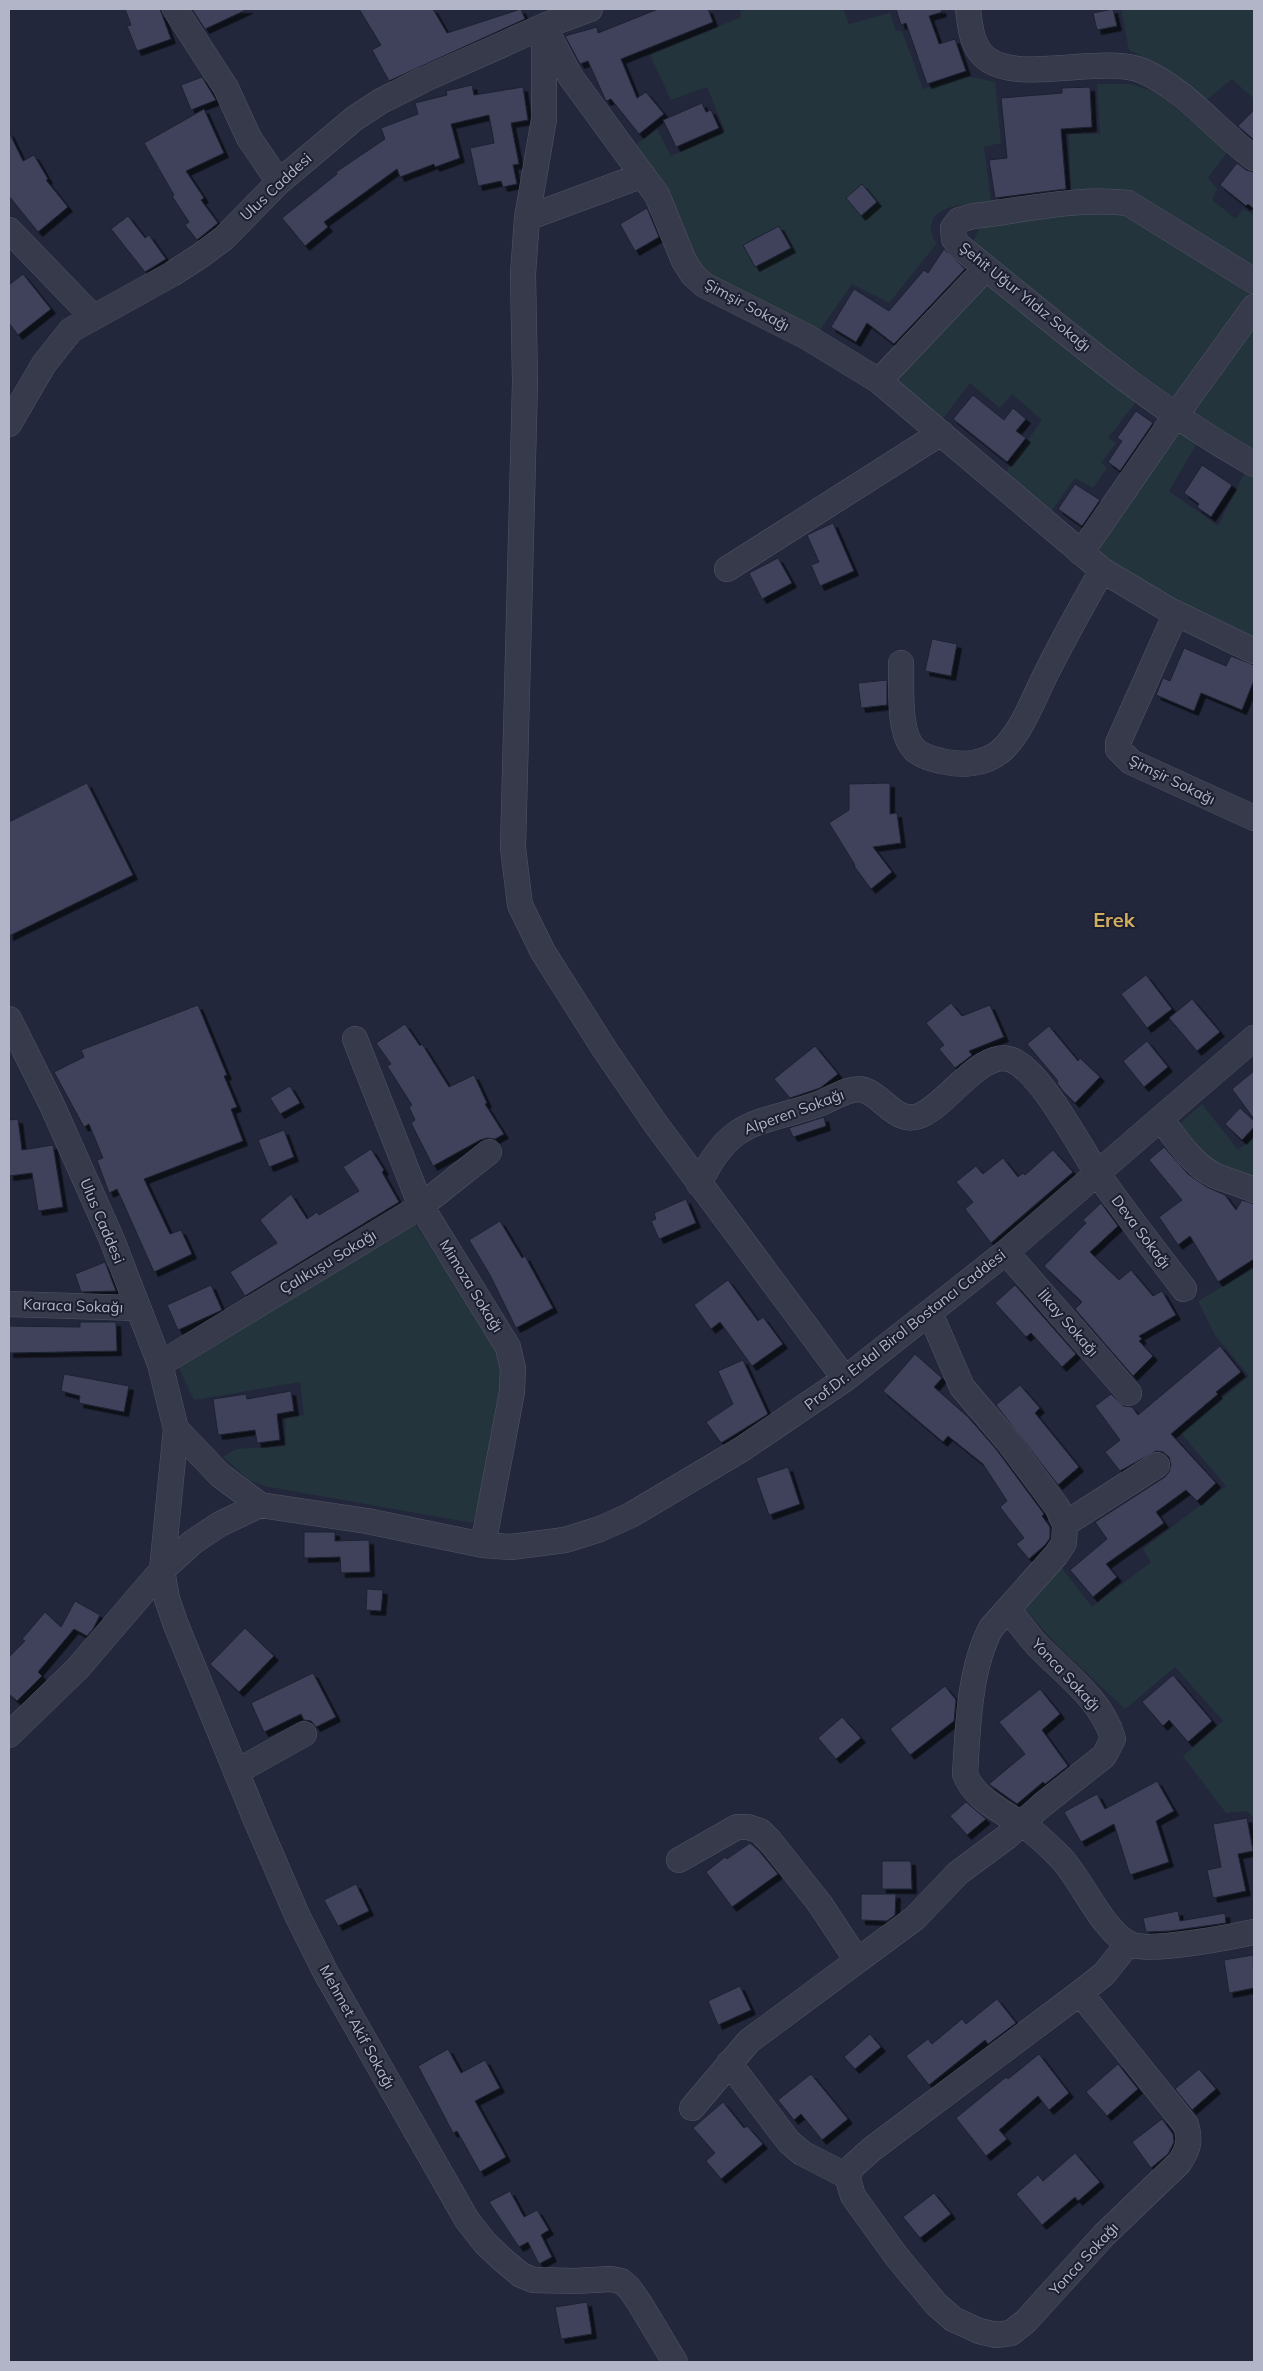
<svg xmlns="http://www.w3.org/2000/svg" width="1263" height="2371" font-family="Mulish,sans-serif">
<defs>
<filter id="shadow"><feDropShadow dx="4.5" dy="4.5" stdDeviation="0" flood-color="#0009"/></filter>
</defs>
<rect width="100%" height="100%" fill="#23273b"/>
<path fill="#24343c" d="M740,9H843L849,24L890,13L896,31H902L923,89L966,76L995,82L1001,143L984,147L991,201C976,204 957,204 943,210C928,216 928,234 937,243L889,303L852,284L818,333L701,274L634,146L657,129L671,156L725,131L707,87L671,100L650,55L741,17Z
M1121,9H1254V99L1232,79L1203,103L1154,63L1129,50Z
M1097,84H1130L1156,92L1228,151L1208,178L1217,189L1212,200L1236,219L1243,209L1254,215V270L1142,203L1071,196L1069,134H1100Z
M1117,207L1254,293V298L1175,400L982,254L973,242L982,223Z
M987,279L1138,399L1108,438L1116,443L1101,463L1107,468L1093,488L1075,478L1048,516L1003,476L1042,420L1012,394L1000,408L970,383L940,422L891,384Z
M1254,320V456L1184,412Z
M1173,427L1196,445L1169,491L1218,526L1246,470L1254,474V644L1172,604L1093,549Z
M1202,1104L1238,1150L1254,1137V1181L1207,1160L1176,1127Z
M412,1220L494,1342L503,1378L482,1492L473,1523L264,1486L249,1480L223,1457L236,1449L286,1446L285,1417L304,1415L300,1382L194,1400L177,1364Z
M1254,1268V1818L1247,1811L1226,1813L1183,1756L1223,1721L1175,1667L1125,1709L1058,1646L1021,1605L1061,1567L1092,1607L1151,1562L1143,1549L1226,1486L1181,1433L1249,1376L1215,1335L1198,1301Z"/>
<path fill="#3f435b" stroke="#1d2132" filter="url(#shadow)" d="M125,9H160L171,39L137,51L127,26L131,25Z
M192,9H248L205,29Z
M359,9H433L447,33L521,9L525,19L389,81L372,50L381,45Z
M658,9H708L713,22L621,59L637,98L646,92L664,114L639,134L611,99L606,101L588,61L580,64L565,36L597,27L598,33Z
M896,9H941L942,12L929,16L937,38L939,44L955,39L966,71L927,84L906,23L901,25Z
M1113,9L1117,26L1097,30L1093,13Z
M202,77L216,100L191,110L181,85Z
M472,85L474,95L523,87L528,120L511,123L519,164L513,165L517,184L503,187L501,181L478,186L470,148L494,143L489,115L451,124L460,158L435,167L434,164L400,177L397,169L324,222L328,227L305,246L282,218L337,174L336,172L385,139L381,128L418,114L415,103L447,95L446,91Z
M1090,87L1092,127L1061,129L1066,189L995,198L989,160L1007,158L1001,98L1062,93V88Z
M702,103L706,112L711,110L719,128L676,147L663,120Z
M204,109L224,153L186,171L204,198L201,200L218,223L197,240L185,225L189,222L172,196L174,195L144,143Z
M1254,110V140L1238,126Z
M9,132L23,161L34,155L48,179L46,180L68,207L38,232L9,196Z
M1237,163L1246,170L1254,172V209L1248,204L1246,206L1220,185Z
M862,184L877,202L861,216L846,198Z
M647,208L659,237L635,251L620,224Z
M128,216L145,238L149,235L166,259L145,272L111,229Z
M779,226L791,248L755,267L743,245Z
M944,249L965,269L894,344L867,323L856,342L831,327L854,289L889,311L924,270L928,273Z
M23,274L51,309L18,335L9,323V285Z
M973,395L1004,420L1013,408L1026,419L1016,431L1026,438L1007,462L953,419Z
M1136,411L1153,423L1120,471L1108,462L1122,441L1117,438Z
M1202,465L1232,485L1211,517L1197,507L1199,504L1184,493Z
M1075,484L1100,500L1082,526L1058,509Z
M833,523L854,571L820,586L811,565L819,562L807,535Z
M778,558L792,583L762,599L749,573Z
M932,639L957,644L951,676L925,671Z
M1184,648L1226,666L1231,656L1254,665V680L1242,710L1201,693L1194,711L1156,695L1163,678L1170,681Z
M887,680V705L861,708L858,683Z
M87,783L133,875L9,936V822Z
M890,783V814L897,813L901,843L873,847L892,872L871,889L854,866L855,865L829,823L849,810V784Z
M1146,975L1172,1009L1147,1028L1121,994Z
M1192,999L1220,1032L1197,1051L1169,1018Z
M951,1003L962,1016L990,1005L1004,1037L969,1051L972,1055L955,1068L939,1049L944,1045L926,1023Z
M198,1005L227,1075L224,1076L237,1107L231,1109L243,1141L144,1179L170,1234L181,1230L192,1254L154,1272L117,1189L109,1193L97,1160L103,1158L89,1124L84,1127L54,1072L84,1057L81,1050Z
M405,1024L420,1046L422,1044L449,1087L474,1075L487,1103L485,1104L504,1134L495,1139L487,1138L480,1140L433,1166L411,1123L415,1120L409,1107L412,1105L387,1066L391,1064L376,1043Z
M1049,1026L1078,1061L1080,1058L1100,1077L1075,1103L1063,1091L1057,1083L1058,1081L1027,1044Z
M1147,1041L1168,1067L1144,1087L1123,1061Z
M815,1046L838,1074L820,1088L790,1098L774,1079Z
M1254,1071V1119L1232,1089Z
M290,1086L300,1103L280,1114L270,1098Z
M1240,1108L1254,1121V1127L1242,1140L1225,1124Z
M824,1117L826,1126L793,1137L789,1128Z
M18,1119L22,1150L53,1145L63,1207L38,1211L32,1173L9,1176V1120Z
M284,1130L294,1157L269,1167L258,1140Z
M1164,1147L1188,1174L1207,1187L1225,1195L1236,1210L1242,1200L1254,1204V1259L1218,1282L1190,1236L1178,1245L1159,1217L1182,1200L1149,1160Z
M371,1149L384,1170L382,1172L399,1202L245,1296L230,1272L277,1243L260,1220L291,1194L307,1219L317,1212L319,1215L359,1191L343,1167Z
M1053,1150L1073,1172L991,1243L965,1209L973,1202L956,1182L976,1166L983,1174L1003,1158L1018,1177L1023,1173L1025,1175Z
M686,1199L696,1223L659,1239L651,1221L656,1219L654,1213Z
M1101,1203L1118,1226L1090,1252L1119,1280L1131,1270L1153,1296L1162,1291L1176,1315L1139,1336L1142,1339L1139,1341L1153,1356L1133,1376L1075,1309L1082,1302L1044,1266L1086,1223L1083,1220Z
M500,1221L522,1258L525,1256L553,1308L516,1328L490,1275L469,1240Z
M105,1262L116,1291L81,1292L75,1274Z
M728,1280L758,1321L763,1317L783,1344L752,1366L720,1322L711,1329L694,1305Z
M211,1285L222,1310L178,1330L167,1305Z
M1015,1285L1076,1354L1062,1367L1031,1333L1026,1337L995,1303Z
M80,1322H116L117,1351L9,1353V1326L80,1327Z
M1220,1346L1241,1372L1216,1392L1218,1394L1171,1434L1216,1483L1197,1501L1186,1490L1156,1512L1164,1523L1106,1564L1117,1577L1093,1597L1070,1570L1107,1539L1095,1522L1165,1477L1169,1472L1171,1465L1169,1457L1163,1452L1156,1451L1120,1471L1105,1452L1120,1440L1095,1406L1111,1394L1124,1406L1132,1407L1138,1415Z
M915,1354L942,1378L934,1387L968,1417L996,1449L1044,1514L1042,1516L1050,1527V1538L1045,1545L1029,1559L1016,1544L1024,1538L1000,1507L1007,1501L983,1464L948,1436L943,1442L883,1391Z
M743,1360L768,1414L721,1443L706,1422L733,1404L718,1371Z
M64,1374L129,1386L124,1412L79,1403L80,1396L61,1391Z
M1020,1385L1040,1408L1035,1413L1079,1467L1058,1485L996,1405Z
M291,1391L294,1411L277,1414L280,1440L257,1443L255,1430L218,1435L213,1399L246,1394L247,1399Z
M788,1467L800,1504L769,1515L756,1478Z
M304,1532H335V1541L369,1540L370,1572L341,1573L340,1557L304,1558Z
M367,1589L383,1590L381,1611L366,1610Z
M75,1601L100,1615L93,1629L87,1636L74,1629L38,1672L42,1676L17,1701L9,1694V1657L25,1641L22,1639L45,1612L61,1627Z
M245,1628L274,1656L239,1692L210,1664Z
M313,1673L336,1717L316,1727L311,1721L304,1720L301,1714L264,1732L251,1703Z
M1173,1675L1212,1721L1188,1742L1169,1720L1163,1726L1142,1702Z
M945,1686L956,1700L954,1721L910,1755L890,1729Z
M1040,1689L1060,1714L1042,1730L1068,1766L1045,1784L1043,1782L1017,1804L989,1784L1025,1754L999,1722Z
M842,1717L861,1738L836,1759L818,1738Z
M1157,1781L1174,1811L1156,1821L1169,1862L1130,1875L1114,1824L1081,1842L1064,1812L1097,1794L1105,1809Z
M966,1802L986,1819L967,1835L950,1816Z
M1247,1818L1253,1851L1238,1854L1246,1891L1213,1898L1207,1870L1221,1867L1213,1824Z
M750,1843L759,1851L778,1874L732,1907L706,1872L725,1857L727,1859Z
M882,1861H911L912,1889H882Z
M356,1884L369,1911L338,1926L324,1900Z
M861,1894H896L895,1915L887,1921L861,1920Z
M1178,1911L1180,1921L1225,1913L1226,1923L1170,1931L1146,1932L1143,1918Z
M1253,1955L1254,1988L1229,1993L1224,1960Z
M740,1986L751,2010L718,2025L708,2001Z
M997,1999L1016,2023L988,2044L985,2040L929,2085L906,2056L928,2039L932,2044L962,2019L966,2024Z
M870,2034L881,2047L855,2069L844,2057Z
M448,2049L461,2073L485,2060L500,2088L475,2101L506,2157L480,2172L457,2131L453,2133L418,2066Z
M1039,2054L1069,2093L1049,2110L1038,2096L999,2130L1007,2139L986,2156L956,2118L1006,2077L1008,2079Z
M1118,2064L1138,2089L1107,2116L1086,2092Z
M1199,2069L1216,2089L1192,2110L1175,2089Z
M811,2074L848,2119L822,2140L801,2114L794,2120L778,2100Z
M723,2102L744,2128L747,2126L763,2144L721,2179L706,2161L715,2153L693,2128Z
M1162,2119L1173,2134L1174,2142L1168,2154L1151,2168L1132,2142Z
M1075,2153L1100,2182L1078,2201L1075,2197L1042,2225L1016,2194L1038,2175L1043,2181Z
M510,2191L524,2217L537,2210L549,2230L541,2235L552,2257L539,2264L528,2242L519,2247L489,2202Z
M934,2193L951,2214L920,2238L903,2217Z
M587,2302L592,2334L561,2339L555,2307Z"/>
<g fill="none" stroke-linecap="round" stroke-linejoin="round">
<defs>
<path id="minor" d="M175,9L226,88L249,138L279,182
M968,9C970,24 971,40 980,52C1008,89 1100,53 1143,71C1186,90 1217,131 1254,158
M544,26V119L527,218L523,274L525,382L513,848L520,905L543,952L605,1050L655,1123L845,1379
M547,32L570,76L657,195L684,261L693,275L704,285L807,337L879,381L1102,570L1169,610L1254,651
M527,218L643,175
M9,230L93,317
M1254,281L1128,203C1077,197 1024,210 974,216L959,220L953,228L954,239L959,246C1054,322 1148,405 1254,464
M879,381L986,268
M9,424L44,364L71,330L172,274L200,256L224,238L279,182L355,118L381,101L423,80L544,26L590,9
M1081,553L1176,415L1254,307
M727,569L941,433
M1176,613L1118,743V749L1131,762L1254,818
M901,663C902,686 897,735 916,751C923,756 932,759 941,761C961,766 985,765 1002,750C1025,728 1036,691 1051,664C1067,632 1085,601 1102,570
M9,1019L52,1105L112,1240L160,1364L176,1429
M355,1039L421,1206L508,1347L513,1369L512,1392L483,1545
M1161,1119C1176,1139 1191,1163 1214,1175C1227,1181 1241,1184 1254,1190
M699,1184C732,1115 758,1126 821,1103C833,1098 851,1086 864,1090C883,1096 896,1124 919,1116C946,1107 982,1047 1012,1060C1042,1073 1079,1146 1098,1174C1125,1213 1155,1251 1184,1289
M1006,1252L1129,1393
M9,1304L137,1308
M930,1313L962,1387L1007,1440L1057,1507L1065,1524L1064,1543L1056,1555L991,1628C969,1670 968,1727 965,1774C975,1802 1011,1815 1033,1832C1043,1840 1052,1849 1061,1858C1082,1880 1103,1932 1130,1944C1149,1953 1230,1937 1254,1932
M160,1364L421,1206L489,1152
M260,1505L220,1475L176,1429L162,1570L167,1599L176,1625L256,1820L297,1915L326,1973L467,2220L485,2243L503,2260L521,2275L533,2280L575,2281L611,2279L621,2281L629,2288L639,2302L675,2362
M1065,1524L1157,1465
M9,1735L78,1668L162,1570L193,1542L220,1524L260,1505L367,1521L483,1545L511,1547L565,1540L600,1529L631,1515L742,1449L845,1379L1006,1252L1254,1038
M236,1772L304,1734
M679,1860L737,1827H748L760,1831L770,1841L820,1904L857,1960
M1080,1993L1186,2125C1191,2141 1188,2150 1179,2163L1104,2235L1026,2321L1011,2333L996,2335L979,2331L953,2319L936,2304L897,2257L853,2196L847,2176L853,2166L872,2149L1080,1993L1104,1974L1128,1944
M729,2063L789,2142L802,2153L847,2176
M692,2108L749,2041L915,1918L958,1873L1008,1836L1042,1805L1104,1756L1113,1739C1103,1701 1064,1673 1037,1645C1027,1634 1018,1621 1008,1609"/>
</defs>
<use href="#minor" stroke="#515566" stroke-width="26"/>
<use href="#minor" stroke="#363a4b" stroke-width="25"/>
</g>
<g text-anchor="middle" stroke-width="4" stroke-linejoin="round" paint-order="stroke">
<g font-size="15" fill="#b1b5c7" stroke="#1b1f30">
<text transform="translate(276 187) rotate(-43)" y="5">Ulus Caddesi</text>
<text transform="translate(1025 297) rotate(39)" y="5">Şehit Uğur Yıldız Sokağı</text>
<text transform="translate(747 305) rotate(28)" y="5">Şimşir Sokağı</text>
<text transform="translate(1172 780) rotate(26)" y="5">Şimşir Sokağı</text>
<text transform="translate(794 1112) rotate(-20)" y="5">Alperen Sokağı</text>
<text transform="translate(102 1221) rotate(67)" y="5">Ulus Caddesi</text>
<text transform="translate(1141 1232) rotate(53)" y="5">Deva Sokağı</text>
<text transform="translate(328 1262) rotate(-31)" y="5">Çalıkuşu Sokağı</text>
<text transform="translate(471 1286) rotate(58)" y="5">Mimoza Sokağı</text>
<text transform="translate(73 1306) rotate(2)" y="5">Karaca Sokağı</text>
<text transform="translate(1068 1323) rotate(49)" y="5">İlkay Sokağı</text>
<text transform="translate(905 1330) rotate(-38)" y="5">Prof.Dr. Erdal Birol Bostancı Caddesi</text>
<text transform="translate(1066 1675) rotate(47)" y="5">Yonca Sokağı</text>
<text transform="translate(357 2027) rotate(61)" y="5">Mehmet Akif Sokağı</text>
<text transform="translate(1084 2259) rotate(-47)" y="5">Yonca Sokağı</text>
</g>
<g font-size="20" font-weight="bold" fill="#d3ad60" stroke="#1b1f30">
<text x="1114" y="927">Erek</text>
</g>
</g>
<rect width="1263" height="2371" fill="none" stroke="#b1b5c7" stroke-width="20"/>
</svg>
